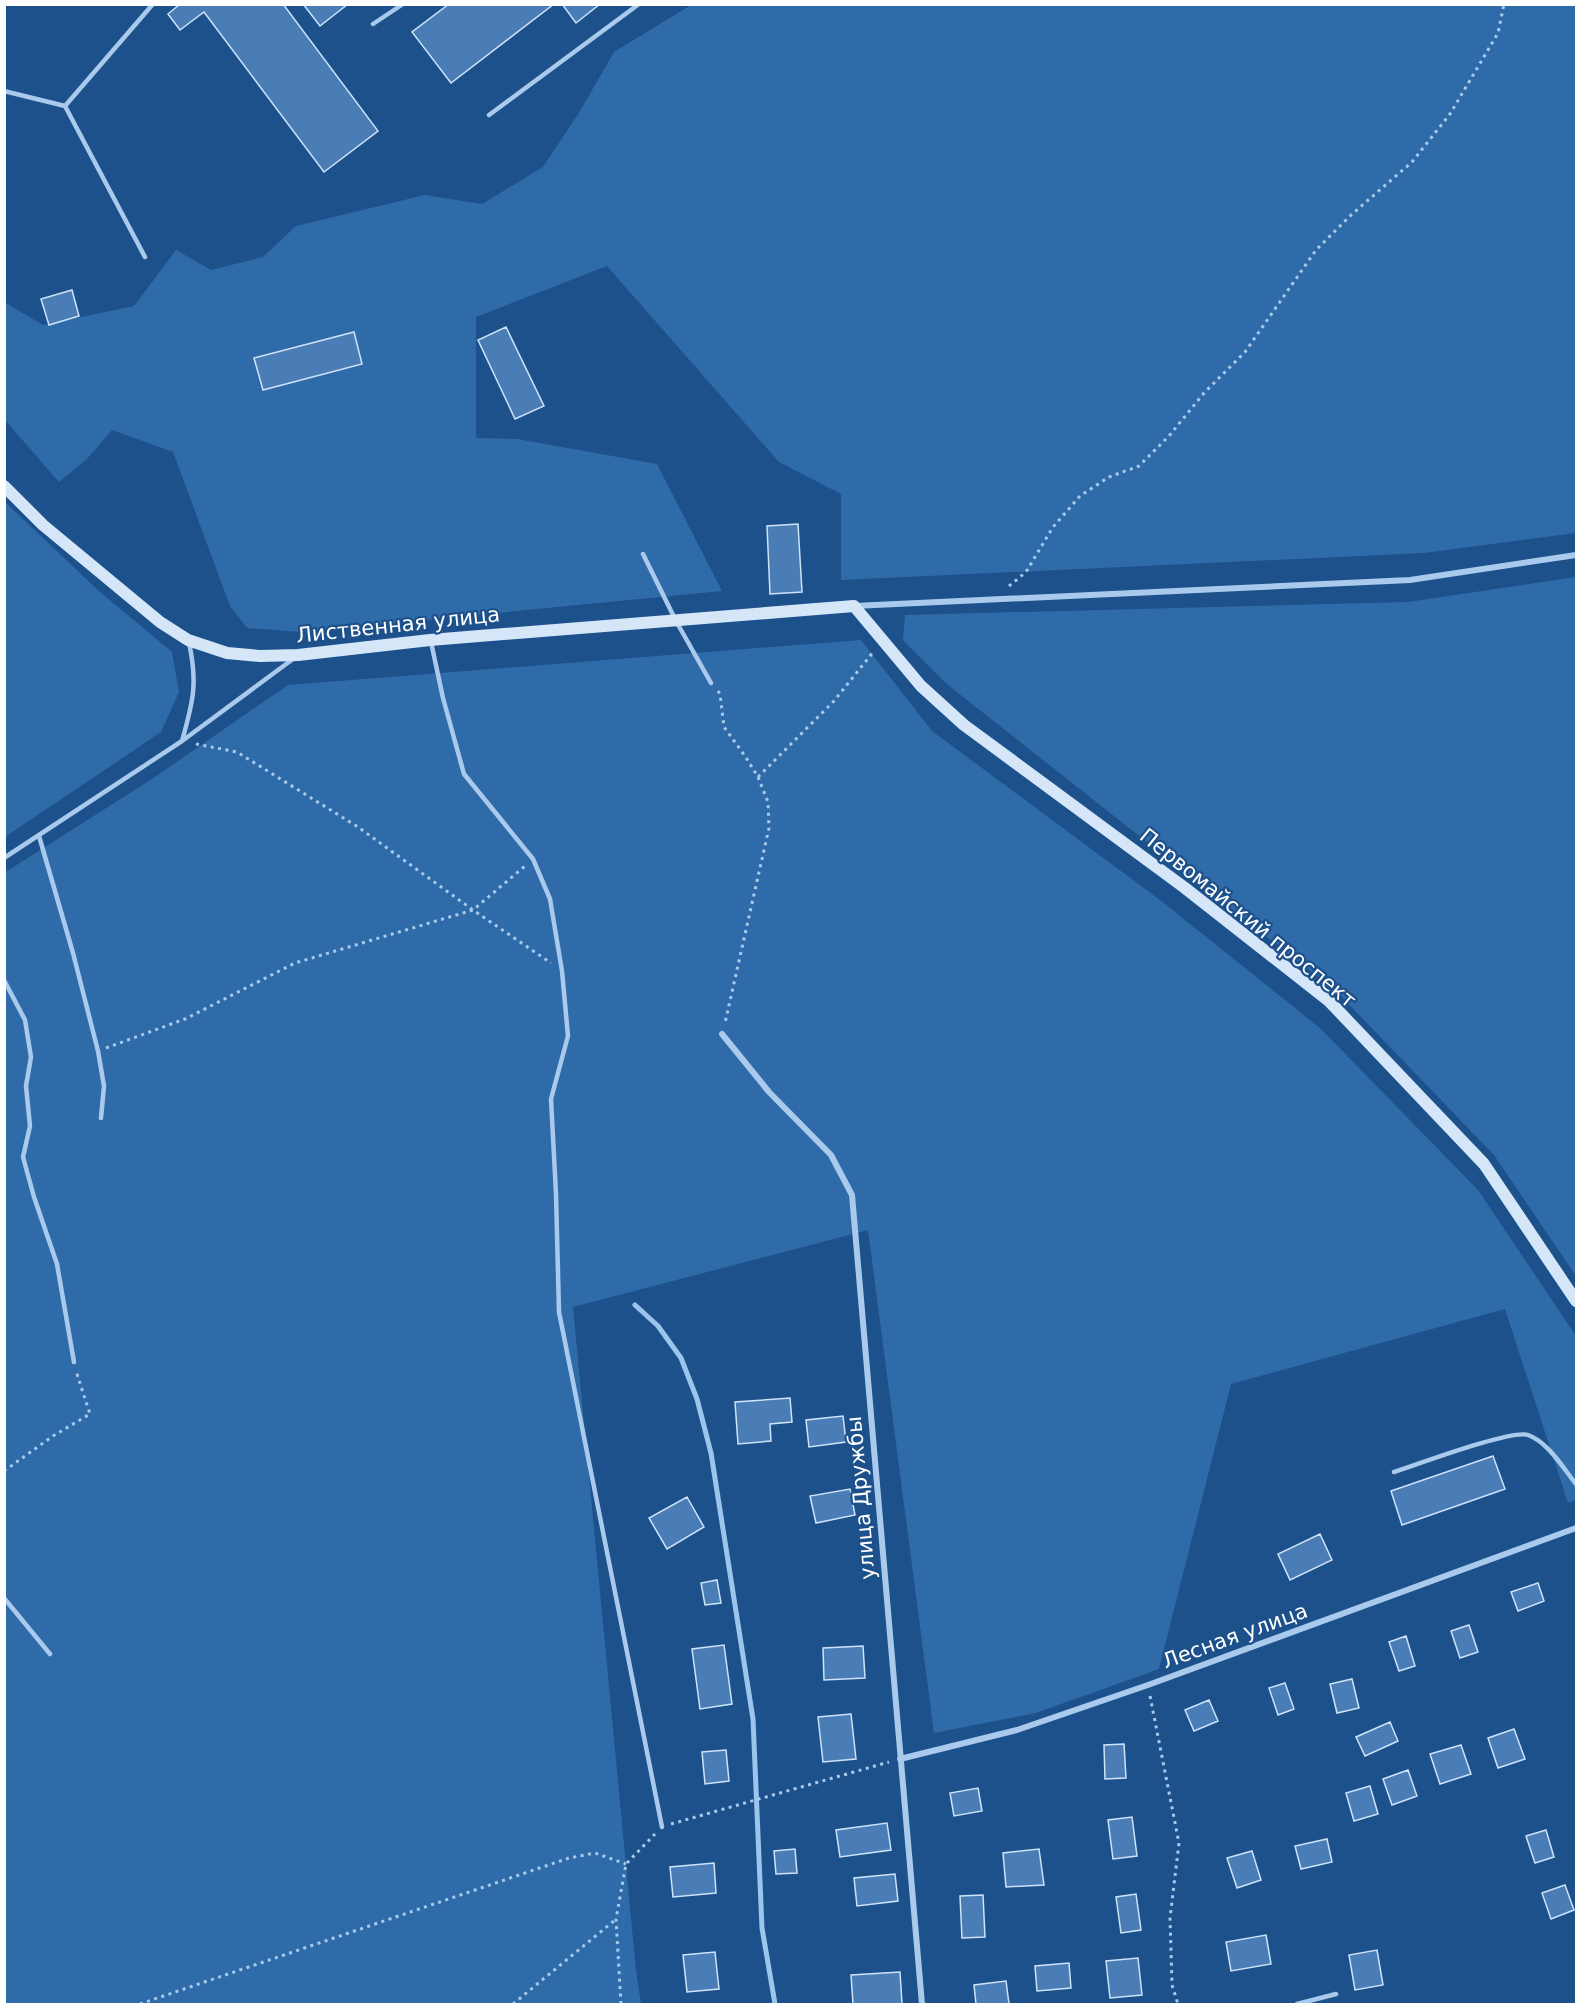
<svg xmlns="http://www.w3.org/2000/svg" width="1581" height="2009" font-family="'DejaVu Sans',sans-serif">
<rect width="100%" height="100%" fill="#1d518b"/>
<path fill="#306ba9" d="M691,5H1576V533L1424,553L841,580V494L779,462L607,266L476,317V438L517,439L657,464L722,591L301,632L247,628L230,606L173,452L112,430L86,460L59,482L5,420L4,302L43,325L134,306L176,250L211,270L263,257L296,226L425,195L482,204L543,167L580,111L614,52Z
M5,502L100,592L172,652L179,692L161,732L5,837Z
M1576,577V1276L1494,1155L1337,992L948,685L903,640L905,615L1408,602Z
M861,640L932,731L1160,900L1320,1028L1478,1190L1576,1336V1500L1568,1503L1505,1309L1231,1384L1159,1669L1036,1713L934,1733L868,1230L573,1307L636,1971L641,2004H5L4,873L152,779L288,685Z"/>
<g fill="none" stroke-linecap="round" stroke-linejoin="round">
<path stroke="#9cc5ee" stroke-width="5" d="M635,1305L658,1326L681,1358L697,1399L711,1453L753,1719L762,1928L775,2004"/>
</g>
<path fill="#4a7db5" stroke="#cee3f9" stroke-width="1.5" d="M180,4H283L378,131L324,172L204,12L180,30L168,14Z
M303,4H348L320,26Z
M449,4H554L451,83L412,32Z
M562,4H600L576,23Z
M72,290L79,316L49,325L41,299Z
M506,327L544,406L515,419L478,340Z
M354,332L362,364L263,390L254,358Z
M798,524L802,592L770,594L767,526Z
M790,1398L792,1422L770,1424L771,1441L738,1444L735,1402Z
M843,1416L846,1442L809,1447L806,1420Z
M1493,1456L1505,1489L1402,1525L1391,1491Z
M850,1489L855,1515L816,1523L810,1496Z
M687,1497L704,1527L667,1549L649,1518Z
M1320,1534L1332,1560L1290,1580L1278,1554Z
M717,1580L721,1603L705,1605L701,1583Z
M1538,1583L1544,1601L1518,1611L1511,1592Z
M1469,1625L1478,1652L1460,1658L1451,1631Z
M1406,1636L1415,1666L1399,1671L1389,1642Z
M724,1645L732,1704L700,1709L692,1649Z
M863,1646L865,1678L824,1680L823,1648Z
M1352,1679L1359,1708L1337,1713L1330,1684Z
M1285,1683L1294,1709L1278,1715L1269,1688Z
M1209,1700L1218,1721L1194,1731L1185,1710Z
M851,1714L856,1759L823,1762L818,1717Z
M1390,1722L1398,1741L1365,1756L1356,1737Z
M1514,1729L1525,1759L1498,1768L1488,1738Z
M1124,1744L1126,1778L1105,1779L1104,1745Z
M1461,1745L1471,1774L1440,1784L1430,1754Z
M726,1750L729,1781L705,1784L702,1752Z
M1408,1770L1417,1796L1392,1805L1383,1779Z
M1370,1786L1378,1814L1354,1821L1346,1793Z
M978,1788L982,1811L954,1816L950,1793Z
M1132,1817L1137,1856L1113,1859L1108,1820Z
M887,1823L891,1850L840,1857L836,1830Z
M1546,1830L1554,1857L1535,1863L1526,1836Z
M1327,1839L1332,1862L1301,1869L1295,1846Z
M795,1849L797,1873L776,1874L774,1851Z
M1039,1849L1044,1885L1006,1887L1003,1853Z
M1252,1851L1261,1880L1237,1888L1227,1858Z
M714,1863L716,1893L673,1897L670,1867Z
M895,1874L898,1901L857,1906L854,1878Z
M1565,1885L1574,1910L1551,1919L1542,1893Z
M1136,1894L1141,1930L1121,1933L1116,1897Z
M983,1895L985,1937L962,1938L960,1896Z
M1266,1935L1271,1964L1231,1971L1226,1942Z
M1377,1950L1383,1985L1355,1990L1349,1955Z
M715,1952L719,1989L687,1992L683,1955Z
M1138,1958L1142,1995L1110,1998L1106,1961Z
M1069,1963L1071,1988L1037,1991L1035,1966Z
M900,1972L902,2004H853L851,1975Z
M1006,1981L1009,2004H976L974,1985Z"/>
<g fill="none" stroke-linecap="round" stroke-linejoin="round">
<path stroke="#a9caec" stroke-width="3" stroke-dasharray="3 4.5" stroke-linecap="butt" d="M1009,586L1026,572L1053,527L1080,496L1109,477L1139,466L1169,436L1204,393L1245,352L1316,250L1351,215L1412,162L1450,114L1498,33L1504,4
M718,691L720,694L724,727L745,756L758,777L768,802L769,828L725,1023
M196,744L237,752L358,827L473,910L551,963
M758,777L834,701L874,651
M106,1048L185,1019L295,963L473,910L525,866
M4,1471L53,1436L90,1414L76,1371
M1150,1696L1179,1843L1170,1918L1172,1985L1178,2004
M671,1824L889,1762
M140,2004L569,1858L595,1853L626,1864
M513,2004L615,1920
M621,2004L616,1919L626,1864L655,1834"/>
<path stroke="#a9caec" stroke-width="4.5" d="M373,24L403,4
M4,91L65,106L153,4
M65,106L145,257
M489,115L639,4
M643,554L676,621L711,683
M431,642L443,698L464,774L533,859L550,899L562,971L568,1036L551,1099L556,1194L559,1312L662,1827
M182,741C193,702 198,683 189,643
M39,836L73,953L98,1051L104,1086L101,1118
M4,858L182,741L293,659
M4,980L25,1020L31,1057L26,1086L30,1126L23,1157L34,1197L57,1264L74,1362
M1394,1472C1416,1465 1512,1429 1528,1435C1548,1442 1563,1468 1576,1484
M4,1598L50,1654
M1297,2004L1336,1994"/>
<path stroke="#a9caec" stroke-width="6" d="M854,606L1410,580L1576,555
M722,1034L769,1092L831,1155L852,1195L922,2004
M900,1759L1017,1730L1148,1685L1576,1528"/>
<path stroke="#d5e6f9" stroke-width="12" d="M4,486L43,525L160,622L188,640L227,653L260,656L298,655L430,640L854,606L921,686L964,725L1185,888L1329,1001L1484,1164L1576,1301"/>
</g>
<g text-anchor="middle" stroke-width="4.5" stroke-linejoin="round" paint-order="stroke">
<g font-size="21" fill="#fff" stroke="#1d518b">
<text transform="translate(398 625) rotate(-6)" y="7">Лиственная улица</text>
<text transform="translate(1248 918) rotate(39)" y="7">Первомайский проспект</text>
<text transform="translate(861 1498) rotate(-95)" y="7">улица Дружбы</text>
<text transform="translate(1235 1636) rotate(-20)" y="7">Лесная улица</text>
</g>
</g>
<rect width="1581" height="2009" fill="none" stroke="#ffffff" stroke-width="12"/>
</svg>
